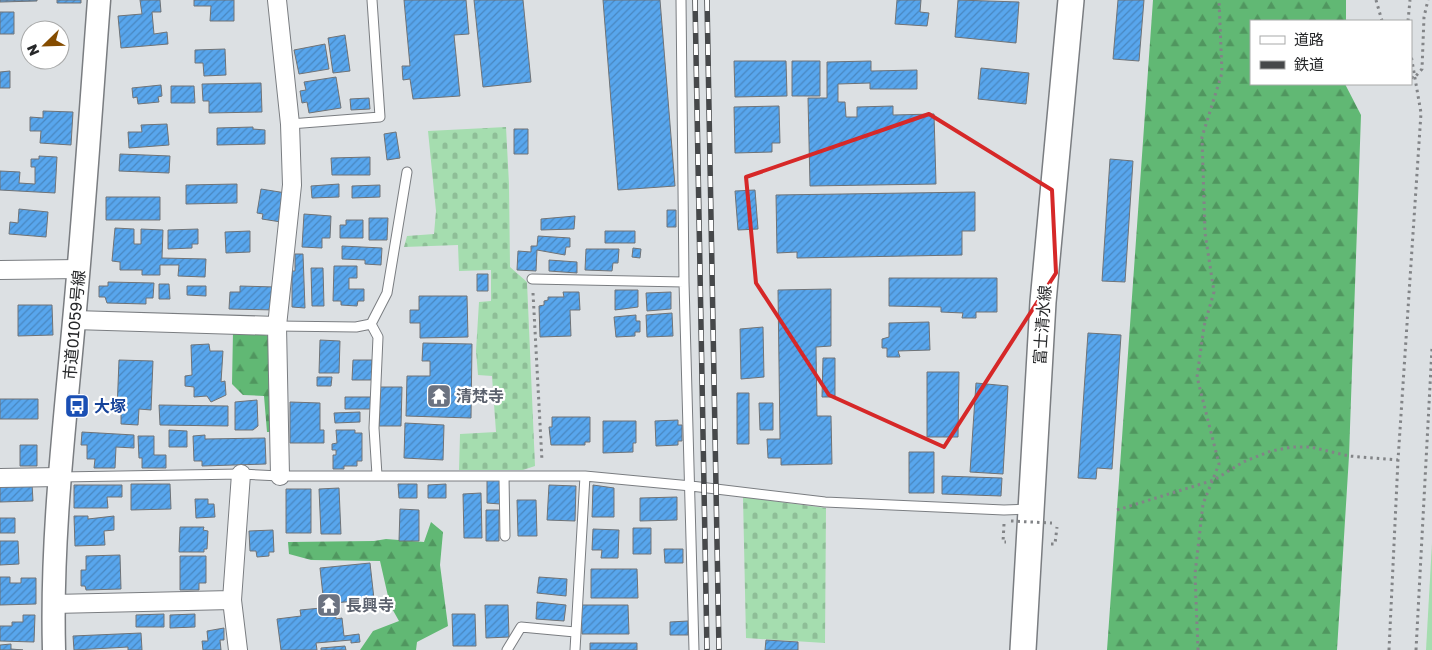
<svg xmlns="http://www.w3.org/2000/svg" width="1432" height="650" font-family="'Golos Text','Noto Sans JP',sans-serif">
<defs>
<pattern id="forest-firs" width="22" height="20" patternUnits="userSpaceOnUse" patternTransform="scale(1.25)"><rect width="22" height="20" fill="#61b874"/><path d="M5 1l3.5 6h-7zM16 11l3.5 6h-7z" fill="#50965f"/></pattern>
<pattern id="cemetery-stones" width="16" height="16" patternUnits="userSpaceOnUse" patternTransform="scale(1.25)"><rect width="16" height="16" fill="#a5ddaf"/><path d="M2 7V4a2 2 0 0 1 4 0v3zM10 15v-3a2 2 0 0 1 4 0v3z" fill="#8ebe97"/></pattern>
<pattern id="building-hatch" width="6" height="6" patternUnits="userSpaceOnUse" patternTransform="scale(1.25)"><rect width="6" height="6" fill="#58a6ed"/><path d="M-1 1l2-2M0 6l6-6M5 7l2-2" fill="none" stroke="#4987c0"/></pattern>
</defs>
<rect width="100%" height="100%" fill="#dce0e3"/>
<path fill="#a5ddaf" d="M1432,543V650H1426Z"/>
<path fill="url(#forest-firs)" d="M1153,0H1346V21H1251V84H1345L1361,115L1349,456L1337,650H1107Z
M233,331L272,336L275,432H267L264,396L243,395L232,384Z
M431,522L443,532L440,565L448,626L417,642L416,650H360L373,631L399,621L390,605L380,561L311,560L289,554L288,542L374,541L386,539L424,542Z"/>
<path fill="url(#cemetery-stones)" d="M506,127L509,184L510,267L527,282L535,466L523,470H459L460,434L496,432L492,376L478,375L476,351L479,302L491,301V270L459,271L458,245L404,247L407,236L434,234L436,211L428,131Z
M743,497L826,508L825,643L746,638Z"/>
<path fill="url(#building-hatch)" stroke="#707376" d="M0,0H37V1L0,2Z
M57,0H81V3H57Z
M140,0H160L161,12H152L154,34L167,32L168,44L121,48L118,16L142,14Z
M194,0H234V21H210L211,6H194Z
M404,0H466L469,34L454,35L460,96L413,99L410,79L403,80L402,66H410Z
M474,0H523L531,82L483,87Z
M603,0H660L675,186L618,190Z
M897,0H921L920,12L929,13L927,26L895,24Z
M958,0L1019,2L1016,43L955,37Z
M1118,0H1144L1139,61L1113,59Z
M0,12H14V34H0Z
M345,35L350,71L333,73L328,38Z
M325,44L329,69L299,74L294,50Z
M225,49L226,75L204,76L203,63H195V50Z
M734,61H786L787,96L735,97Z
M792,61H820V96H792Z
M871,61V71L917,70V89H870V83L838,84V102H845L846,117H857V107L893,106V115L934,114L936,184L810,186L808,98H827V62Z
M981,68L1029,73L1026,104L978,99Z
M10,71V88H0V72Z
M336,77L341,108L309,113L307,102L302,103L300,91L306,90L304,82Z
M261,83L262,112L209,113V101H203L202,84Z
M161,85L162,96L158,97L159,102L138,104L137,97L133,98L132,88Z
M171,86H194L195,103H171Z
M369,98L370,109L351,110L350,99Z
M779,106L780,143H772V152L735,153L734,107Z
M43,111L73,112L71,145L40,143L41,131H30V117L43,118Z
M167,124L169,145L129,148L128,132H142L141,125Z
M253,127V129L265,130V144L217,145V128Z
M514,129H528V154H514Z
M396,132L400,158L387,160L384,134Z
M120,154L170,156L169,173L119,171Z
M39,156L57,157L55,193L0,190V171L20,172L19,183L35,184V167H31V159H39Z
M370,157V175H332L331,158Z
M1110,159L1133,161L1125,282L1102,281Z
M237,184V203L186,204V185Z
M339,184V197L312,198L311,186Z
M380,185V197L352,198V186Z
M261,189L286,193L281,222L262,219L263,214L257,213Z
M755,190L758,229L738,230L735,191Z
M975,192V231H962V255L797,258V252L777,253L776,195Z
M106,197H160V220H106Z
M19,209L48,212L46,237L9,234L10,222L18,223Z
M667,210H676V227H667Z
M304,214L331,216L330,238H322V248L302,247Z
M575,216L574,229L541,230V219Z
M369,218H388L387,240H369Z
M346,220H363V238H340V225H346Z
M115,228L134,229V244H141V229L163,230L162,258L206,259L205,277L178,276L179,265H160V275H142V270H120V262L112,261Z
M198,229V244H192V248L168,249V230Z
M250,231V252L226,253L225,232Z
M605,231H635V243H605Z
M538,236L570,238V247H566L565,255L537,250L536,271L517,270L518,251L531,252V246H537Z
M342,246L382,248L381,265L365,264V260L342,259Z
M633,248L641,249L640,258L632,257Z
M586,249H619L618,263H613L612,271L585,270Z
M295,254H303L305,308L292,307V271H295Z
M549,260L577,262V273L549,271Z
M334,266H357V278H349V289H364V301H358L357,306L341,305V301H333Z
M311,268H323L324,306H312Z
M477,274H488V291H477Z
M889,278H997V312H976V318H962L963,313L941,312V307L889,306Z
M108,282L154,283L153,298H146V304L107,303L105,297H99V286H108Z
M159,284H169L170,299H159Z
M187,286H206V296L187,295Z
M240,286L275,287V310L229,309L230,292H240Z
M831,289V346L816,347L817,416H831L832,464L781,465V458H768L767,439H780L778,290Z
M615,290H638V307L615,310Z
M563,292H579L580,310H570L571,336L540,337L539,306L544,305V301L548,300V297H564Z
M671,292V309L647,311L646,293Z
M419,296H467L468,337L420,338V323H410V310H419Z
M18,305H52L53,335L18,336Z
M672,313L673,336L647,337L646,315Z
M636,315V321H640V332H635V336L616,337L614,317Z
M929,322L930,350L898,351L900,357H887V348H882V339L889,337V323Z
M763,327L764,377L741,379L740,329Z
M1088,333L1121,335L1112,469L1097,468L1096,479L1078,478Z
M320,340L340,341L339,373H319Z
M423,343L472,344L471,418L406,416L407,376H430V361H422Z
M209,344L210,351H223L221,382L225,381L226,395L211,402L207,396L194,397V387L185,386V376L192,375L191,345Z
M823,358H835V397H822Z
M119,360L153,361L151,410L139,409L138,425L121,424V411H117Z
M353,360H372V380H352Z
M927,372H959L958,437H927Z
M317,377H332L331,386H317Z
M976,383L1008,386L1003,474L970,472Z
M380,387H402L401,426H379Z
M737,393H749V444H737Z
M345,397H371V409H345Z
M0,399H38V419H0Z
M257,400L258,426L253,430H235V402Z
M290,402L320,403V430H324V443H290Z
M759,403H773V430H760Z
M159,405L228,406V426L160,425Z
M360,412V422L335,423L334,413Z
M552,417H590V442H585V445H551L549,427H552Z
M678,420V425H682V441H678V445L656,446L655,421Z
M603,421H636V443H633V452L603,453Z
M405,423L444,425L443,460L404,458Z
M169,430L187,431V447H169Z
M336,430H355V433H362V461H357V466H344V469H333V455H336V450H332V444L337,443Z
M82,432L134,435V448L116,447L115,468H94L95,459H87V445H81Z
M205,435V439L265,438L266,464L202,466V461H194L193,436Z
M138,436H154V455H166V468H142V458H139Z
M20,445H37V466H20Z
M909,452H934V493H909Z
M942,476L1002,478L1001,496L942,494Z
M487,480H500V504L487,503Z
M0,483L32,484L33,501L0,502Z
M131,484H170L171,509L131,510Z
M398,484H417V498H399Z
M446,484V498H428V485Z
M74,485H122V497H107L108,508H74Z
M549,485L576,486L575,521L547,520Z
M593,485L614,488V517H592Z
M339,488L341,534H321L319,489Z
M286,489H311V533H286Z
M481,493L482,538H464L463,494Z
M677,497V520L640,521V498Z
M195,499H208V504H214L215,517L196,518Z
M517,500H536L537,536H518Z
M400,509L419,510V541H399Z
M486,510H499V541H486Z
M74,516H88V519L114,516V530L104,531L105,545L75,546Z
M0,518H15V533H0Z
M180,527H204L203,530L208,531L207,549H204V552H179Z
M633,528H651V554H633Z
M593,529L619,530L618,558H601L602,550H592Z
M273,530L274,552H269V556L257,557L256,551H250L249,531Z
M0,541H18L19,564L0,565Z
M664,549H683V563H665Z
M120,555L121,589L86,590L85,586H81V570H86V556Z
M180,556H206V583H199V590H180Z
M370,563L374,599L335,603L336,619L342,618L344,636L359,634L360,642L351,643V640L316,643L317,650H281L277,619L301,616L300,610L321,608L322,614H325L320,568Z
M591,569H637L638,598H591Z
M0,577H10V583H21V578H36V604L0,605Z
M539,577L567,579L566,596L537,593Z
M537,602L566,605L564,621L536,619Z
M485,605H508L509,637L486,638Z
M581,605H628L629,634H582Z
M164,614V627H136V615Z
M195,614V627L170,628V615Z
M452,614H475L476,646H453Z
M23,615H35L34,642L0,641V626H12V622H23Z
M688,621V635H670V622Z
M224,628V640H220L221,650H203L202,641H208L207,631Z
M141,633L142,650H128V647L74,650L73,636Z
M766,640L798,642V650H765Z
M590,643H637V650H590Z
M11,644V649L23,650H0V645Z
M345,646L346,650H321V648Z"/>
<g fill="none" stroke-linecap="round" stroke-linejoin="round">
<defs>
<path id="service" d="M681,0L684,282
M290,124L380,117L372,0
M532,279L684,282L694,650
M371,324L378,337L374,428L377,475
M277,326L356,327L371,324L387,293L407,172
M504,476L505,536
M60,477L241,474L280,476H585L691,486L825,502L1004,510L1030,509
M507,650L521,627L575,632
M575,650L585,476"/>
<path id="minor" d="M277,0L290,124L292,185L277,326L280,476
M0,270L79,269
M74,320L277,326
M0,478L59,477
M232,600L241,474
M53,604L232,600L238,650"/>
<path id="tertiary" d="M54,650C51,540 64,431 74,321C84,214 91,107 99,0"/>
<path id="secondary" d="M1023,650L1043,302L1071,0"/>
</defs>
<use href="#service" stroke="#7a7d81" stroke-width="11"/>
<use href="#minor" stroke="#7a7d81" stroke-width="20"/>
<use href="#tertiary" stroke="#7a7d81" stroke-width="25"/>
<use href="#secondary" stroke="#7a7d81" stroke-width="28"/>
<path stroke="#828487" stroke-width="3" stroke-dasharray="2.5 4" stroke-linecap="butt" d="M1376,0L1382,21
M1408,21L1410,0
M1411,77L1414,78L1422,69L1424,17L1428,0
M533,293L542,461
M1117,510L1214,480L1243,462L1271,451L1292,447H1311L1349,456L1398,460
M1004,524L1003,542H1006
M1051,544H1055L1057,527
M1198,650L1195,574L1203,504L1219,464L1197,377L1204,326L1214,292L1205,233L1202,137L1222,73L1219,0
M1389,650L1398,460L1421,113L1411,55
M1416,650L1432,348"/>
<use href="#service" stroke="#fff" stroke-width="9"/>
<use href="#minor" stroke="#fff" stroke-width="18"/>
<use href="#tertiary" stroke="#fff" stroke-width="22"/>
<use href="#secondary" stroke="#fff" stroke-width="25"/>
<defs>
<path id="rail" d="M695,0L707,650
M707,0L719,650"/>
</defs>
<use href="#rail" stroke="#46484a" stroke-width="5.5"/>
<use href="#rail" stroke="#fff" stroke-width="4" stroke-dasharray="11" stroke-linecap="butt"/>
<path stroke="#828487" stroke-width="3" stroke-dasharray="2.5 4" stroke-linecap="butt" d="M1011,521L1052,523"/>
</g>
<path fill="none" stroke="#d62828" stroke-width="4" stroke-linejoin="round" d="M929,114L1052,190L1056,273L944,447L829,395L756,283L746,177Z"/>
<defs>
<symbol id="temple-square" viewBox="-11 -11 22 22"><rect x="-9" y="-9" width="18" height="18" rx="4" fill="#6b7280" stroke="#fff"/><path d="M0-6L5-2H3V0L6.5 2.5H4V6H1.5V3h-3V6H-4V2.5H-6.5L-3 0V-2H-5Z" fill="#fff"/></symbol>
<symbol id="bus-square" viewBox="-11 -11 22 22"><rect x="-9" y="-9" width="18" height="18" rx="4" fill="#1a4fb4" stroke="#fff"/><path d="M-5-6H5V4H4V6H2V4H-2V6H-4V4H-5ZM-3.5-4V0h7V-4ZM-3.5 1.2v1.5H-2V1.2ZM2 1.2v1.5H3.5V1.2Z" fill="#fff"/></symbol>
</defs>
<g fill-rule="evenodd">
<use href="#temple-square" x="425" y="382" width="28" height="28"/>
<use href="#bus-square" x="63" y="392" width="28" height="28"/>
<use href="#temple-square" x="315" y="591" width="28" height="28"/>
</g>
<g text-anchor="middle" stroke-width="4.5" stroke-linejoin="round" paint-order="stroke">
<g font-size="16" fill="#262729" stroke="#fff">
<text transform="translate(74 325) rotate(-85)" y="6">市道01059号線</text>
<text transform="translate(1042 325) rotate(-86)" y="6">富士清水線</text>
</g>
<g font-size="16" font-weight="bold" fill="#5b616d" stroke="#fff" text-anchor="start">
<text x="456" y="402">清梵寺</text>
<text x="346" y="611">長興寺</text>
</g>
<g font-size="16" font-weight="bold" fill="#164399" stroke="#fff" text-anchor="start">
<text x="94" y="412">大塚</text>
</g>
</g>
<rect x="1250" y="20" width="162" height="65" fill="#ffffff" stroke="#a8a9a9"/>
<rect x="1260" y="36" width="25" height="8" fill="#ffffff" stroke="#a8a9a9"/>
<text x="1294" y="45" font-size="15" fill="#262729">道路</text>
<rect x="1260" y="61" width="25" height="8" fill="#46484a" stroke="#a8a9a9"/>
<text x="1294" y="70" font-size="15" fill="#262729">鉄道</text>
<g transform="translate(45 45) rotate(247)"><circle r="24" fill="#ffffff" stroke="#a8a9a9"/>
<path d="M0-4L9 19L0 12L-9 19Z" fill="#854c00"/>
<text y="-8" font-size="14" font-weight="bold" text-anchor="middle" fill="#262729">N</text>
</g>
</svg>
